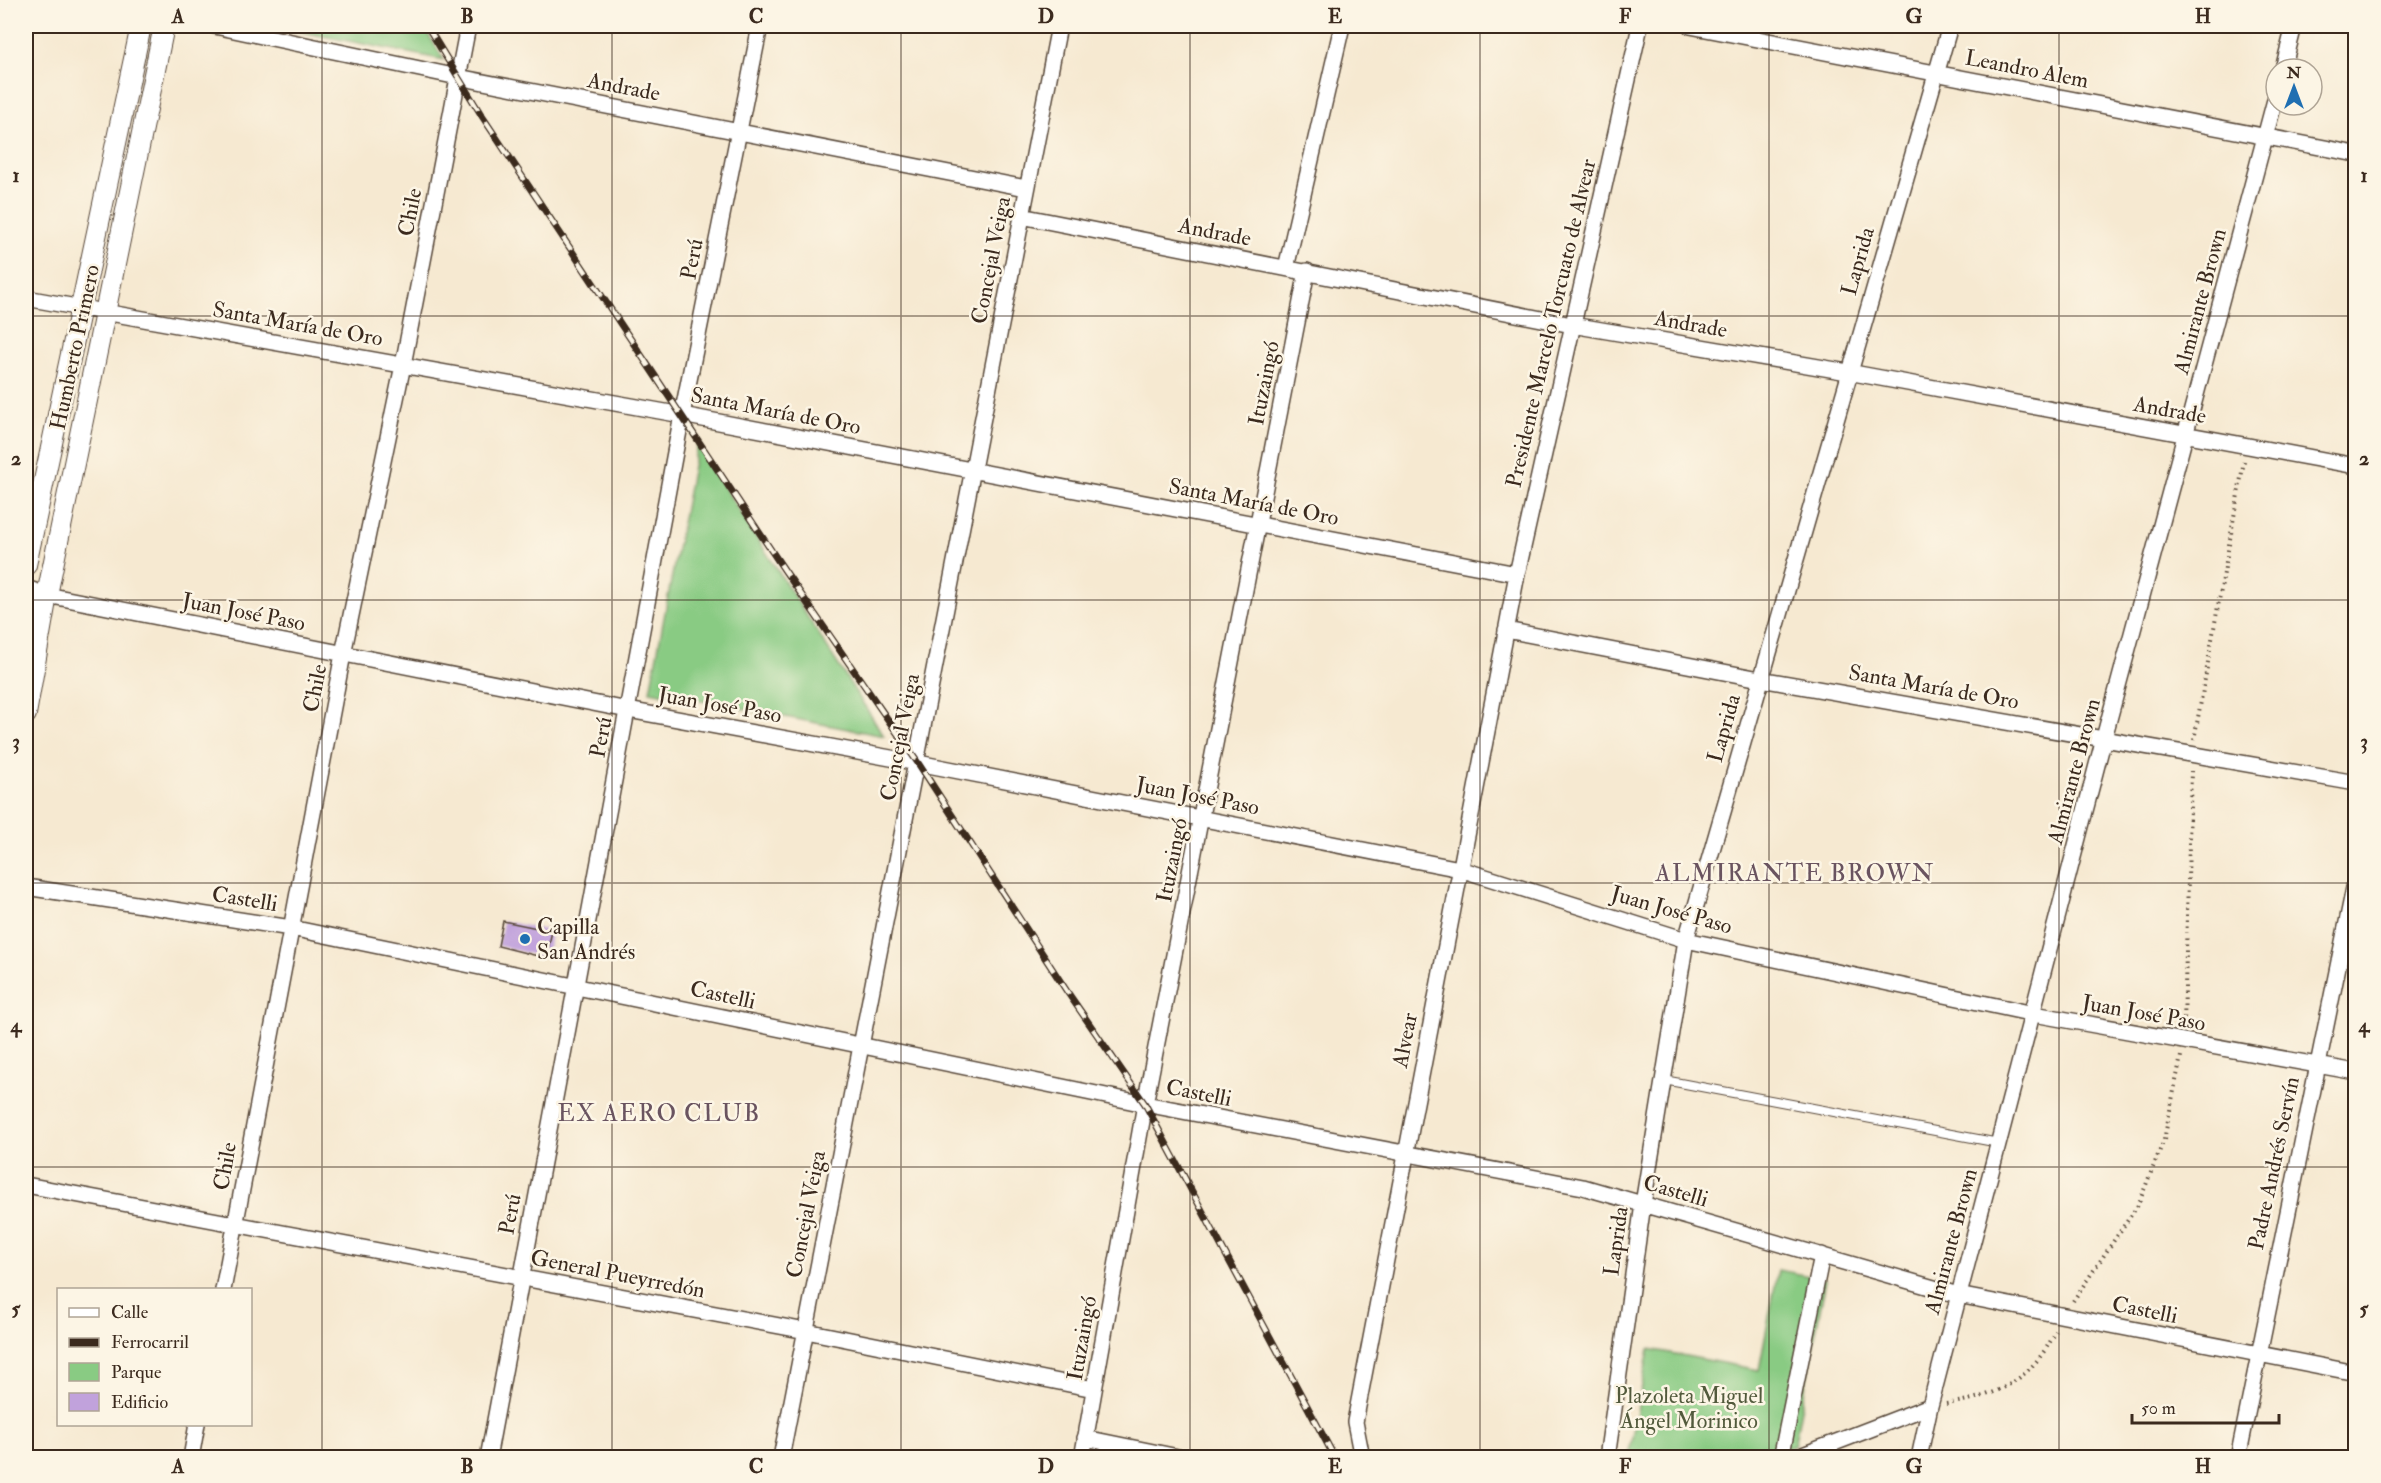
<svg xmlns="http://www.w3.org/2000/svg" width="2381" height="1483" font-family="'IM FELL Double Pica',serif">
<rect width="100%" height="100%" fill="#fcf5e5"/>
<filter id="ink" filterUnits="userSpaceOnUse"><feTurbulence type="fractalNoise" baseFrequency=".0167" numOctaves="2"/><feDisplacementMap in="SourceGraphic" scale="12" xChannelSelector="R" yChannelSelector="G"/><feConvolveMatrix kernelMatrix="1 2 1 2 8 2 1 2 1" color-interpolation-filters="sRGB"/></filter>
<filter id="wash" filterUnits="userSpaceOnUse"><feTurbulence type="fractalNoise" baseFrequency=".008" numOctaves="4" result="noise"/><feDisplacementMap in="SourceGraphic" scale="24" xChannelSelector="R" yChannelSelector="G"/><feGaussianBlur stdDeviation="1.35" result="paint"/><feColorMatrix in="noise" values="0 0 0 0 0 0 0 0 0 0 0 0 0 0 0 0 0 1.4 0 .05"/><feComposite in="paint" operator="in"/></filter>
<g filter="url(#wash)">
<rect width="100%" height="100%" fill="#f6e9d1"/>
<path fill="#89cb83" stroke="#627a50" stroke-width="1.5" d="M272,26H423L444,60Z
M697,445L884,736L650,691Z
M1778,1270L1826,1279L1794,1446L1759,1457L1628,1458L1649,1349L1759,1370Z"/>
<g id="blocks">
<path fill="#c1a2dc" d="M503,921L552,931L546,958L498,946Z"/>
</g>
</g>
<g filter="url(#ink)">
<use href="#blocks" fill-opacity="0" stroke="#574739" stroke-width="1.5"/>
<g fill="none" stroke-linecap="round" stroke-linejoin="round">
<defs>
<path id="service" d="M1664,1080L1999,1143"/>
<path id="minor" d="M215,26L458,77L1026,188
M1690,26L2356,154
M2283,69L2294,26
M1021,216L1572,325L1848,372L2356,466
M1286,268L1342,26
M26,298L682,415L1517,574
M26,588L47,595L628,710L918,763L1460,869L1686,940L2034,1014L2356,1072
M1506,630L1760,679L2356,783
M26,887L291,928L1145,1104L1583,1187L1958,1295L2356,1373
M26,1185L806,1331L1094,1389
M223,1290L343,654L403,365L468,26
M1085,1438L1183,1458
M191,1458L197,1424
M488,1458L681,420L760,26
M781,1458L1059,26
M1082,1458L1145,1104L1307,271
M1362,1458L1355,1422L1517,574L1640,26
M1607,1458L1643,1204L1686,940L1950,26
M1781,1458L1822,1255
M1795,1458L1930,1406
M1919,1458L1930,1406L2104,738L2276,96
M2238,1458L2356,878"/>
<path id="tertiary" d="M26,565L141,26
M26,714L47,595L164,26"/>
</defs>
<use href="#service" stroke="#574739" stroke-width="10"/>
<use href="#minor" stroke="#574739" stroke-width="18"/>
<use href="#tertiary" stroke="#574739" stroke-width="22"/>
<path stroke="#574739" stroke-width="4" stroke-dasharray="1.5 4.5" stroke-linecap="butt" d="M2194,740L2244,461
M2184,1024L2191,771
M2073,1301L2138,1205L2164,1140L2181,1056
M1946,1404C2000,1396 2031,1380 2056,1331"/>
<use href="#service" stroke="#fff" stroke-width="8"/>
<use href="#minor" stroke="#fff" stroke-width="15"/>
<use href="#tertiary" stroke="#fff" stroke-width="20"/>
<defs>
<path id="rail" d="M427,26L482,116L785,571L918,763L1068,993L1145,1104L1335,1458"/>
</defs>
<use href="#rail" stroke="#3b2a1e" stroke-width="7"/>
<use href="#rail" stroke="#fcf5e5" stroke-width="4.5" stroke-dasharray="14" stroke-linecap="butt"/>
</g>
</g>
<path fill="none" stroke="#3b2a1e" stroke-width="1.5" stroke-opacity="0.55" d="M322,26V1458M612,26V1458M901,26V1458M1190,26V1458M1480,26V1458M1769,26V1458M2059,26V1458M26,316H2356M26,600H2356M26,883H2356M26,1167H2356"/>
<circle fill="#1f6fb2" stroke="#fcf5e5" stroke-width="2" cx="525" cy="939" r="6"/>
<g text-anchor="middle" stroke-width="5" stroke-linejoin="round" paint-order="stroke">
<g font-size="22" fill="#3b2a1e" stroke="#fcf5e5">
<text transform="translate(2027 68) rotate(11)" y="8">Leandro Alem</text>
<text transform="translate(624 86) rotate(11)" y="8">Andrade</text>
<text transform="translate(409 212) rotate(-79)" y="8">Chile</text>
<text transform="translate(1215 231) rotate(11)" y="8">Andrade</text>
<text transform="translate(691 259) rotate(-79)" y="8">Perú</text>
<text transform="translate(990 260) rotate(-79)" y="8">Concejal Veiga</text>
<text transform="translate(1857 261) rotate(-74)" y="8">Laprida</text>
<text transform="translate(2199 301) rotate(-75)" y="8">Almirante Brown</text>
<text transform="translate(298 323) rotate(10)" y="8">Santa María de Oro</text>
<text transform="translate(1550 323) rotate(-77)" y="8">Presidente Marcelo Torcuato de Alvear</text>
<text transform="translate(1691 323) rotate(10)" y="8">Andrade</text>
<text transform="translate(74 347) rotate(-78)" y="8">Humberto Primero</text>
<text transform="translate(1263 383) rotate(-79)" y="8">Ituzaingó</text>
<text transform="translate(2170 409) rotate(10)" y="8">Andrade</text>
<text transform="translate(776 410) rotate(11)" y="8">Santa María de Oro</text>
<text transform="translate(1254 501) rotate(11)" y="8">Santa María de Oro</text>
<text transform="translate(244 611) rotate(11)" y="8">Juan José Paso</text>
<text transform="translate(1934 686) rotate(10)" y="8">Santa María de Oro</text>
<text transform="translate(314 688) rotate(-79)" y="8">Chile</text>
<text transform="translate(720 704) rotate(10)" y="8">Juan José Paso</text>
<text transform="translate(1723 728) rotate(-74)" y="8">Laprida</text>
<text transform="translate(600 737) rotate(-79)" y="8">Perú</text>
<text transform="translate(899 737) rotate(-79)" y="8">Concejal Veiga</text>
<text transform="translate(2073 771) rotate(-75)" y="8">Almirante Brown</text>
<text transform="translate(1198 795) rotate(11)" y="8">Juan José Paso</text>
<text transform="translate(1171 860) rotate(-79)" y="8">Ituzaingó</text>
<text transform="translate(245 898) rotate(9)" y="8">Castelli</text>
<text transform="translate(1672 909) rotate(16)" y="8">Juan José Paso</text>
<text transform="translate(723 994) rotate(12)" y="8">Castelli</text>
<text transform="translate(2144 1012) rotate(10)" y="8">Juan José Paso</text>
<text transform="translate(1404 1040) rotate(-79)" y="8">Alvear</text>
<text transform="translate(1199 1092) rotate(11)" y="8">Castelli</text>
<text transform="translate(2273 1163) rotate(-78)" y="8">Padre Andrés Servín</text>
<text transform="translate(224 1166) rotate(-80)" y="8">Chile</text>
<text transform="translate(1676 1190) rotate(16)" y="8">Castelli</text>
<text transform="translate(509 1214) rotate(-79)" y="8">Perú</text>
<text transform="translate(805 1214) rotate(-79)" y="8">Concejal Veiga</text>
<text transform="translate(1615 1241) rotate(-82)" y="8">Laprida</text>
<text transform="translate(1950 1241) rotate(-75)" y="8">Almirante Brown</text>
<text transform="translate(618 1273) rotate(11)" y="8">General Pueyrredón</text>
<text transform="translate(2145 1309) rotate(11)" y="8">Castelli</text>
<text transform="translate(1081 1338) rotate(-80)" y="8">Ituzaingó</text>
</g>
<g font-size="22" fill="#3b2a1e" stroke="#fcf5e5" text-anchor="start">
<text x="537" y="934">Capilla<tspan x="537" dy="25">San Andrés</tspan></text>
</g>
<g font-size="22" fill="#525a3c" stroke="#fcf5e5">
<text x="1689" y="1403">Plazoleta Miguel<tspan x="1689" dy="25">Ángel Morinico</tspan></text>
</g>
<g font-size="24" letter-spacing="1.5" fill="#6a5460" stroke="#fcf5e5">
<text x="1795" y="881">ALMIRANTE BROWN</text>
<text x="659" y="1121">EX AERO CLUB</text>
</g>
</g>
<rect width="2381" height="1483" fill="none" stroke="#fcf5e5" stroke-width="66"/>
<rect x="57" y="1288" width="195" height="138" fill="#fcf5e5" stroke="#afa495" stroke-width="1.5"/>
<rect x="69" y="1308" width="30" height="9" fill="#ffffff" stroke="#afa495" stroke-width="1.5"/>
<text x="111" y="1318" font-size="18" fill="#3b2a1e">Calle</text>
<rect x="69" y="1338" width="30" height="9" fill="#3b2a1e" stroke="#afa495" stroke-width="1.5"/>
<text x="111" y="1348" font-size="18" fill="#3b2a1e">Ferrocarril</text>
<rect x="69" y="1363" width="30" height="18" fill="#89cb83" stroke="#afa495" stroke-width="1.5"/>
<text x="111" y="1378" font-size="18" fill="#3b2a1e">Parque</text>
<rect x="69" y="1393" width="30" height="18" fill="#c1a2dc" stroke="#afa495" stroke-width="1.5"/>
<text x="111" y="1408" font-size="18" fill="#3b2a1e">Edificio</text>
<g transform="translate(2294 87)"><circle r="28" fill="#fcf5e5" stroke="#afa495" stroke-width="1.5"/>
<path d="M0-4.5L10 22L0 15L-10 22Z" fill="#1f6fb2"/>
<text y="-9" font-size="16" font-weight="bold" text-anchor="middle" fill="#3b2a1e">N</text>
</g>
<path d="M2132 1414v9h147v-9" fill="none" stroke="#3b2a1e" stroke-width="3"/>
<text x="2141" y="1414" font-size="18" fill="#3b2a1e" stroke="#fcf5e5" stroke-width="4.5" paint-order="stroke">50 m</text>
<rect x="33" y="33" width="2315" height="1417" fill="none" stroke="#3b2a1e" stroke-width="2"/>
<g font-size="20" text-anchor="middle" font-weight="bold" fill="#3b2a1e">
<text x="178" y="23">A</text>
<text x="467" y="23">B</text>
<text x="756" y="23">C</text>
<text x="1046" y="23">D</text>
<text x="1335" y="23">E</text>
<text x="1625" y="23">F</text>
<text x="1914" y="23">G</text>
<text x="2203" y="23">H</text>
<text x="16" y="182">1</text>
<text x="2364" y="182">1</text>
<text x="16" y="465">2</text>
<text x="2364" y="465">2</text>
<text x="16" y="748">3</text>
<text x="2364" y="748">3</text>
<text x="16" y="1032">4</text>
<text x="2364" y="1032">4</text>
<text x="16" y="1315">5</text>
<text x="2364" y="1315">5</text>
<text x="178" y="1473">A</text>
<text x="467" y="1473">B</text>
<text x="756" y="1473">C</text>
<text x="1046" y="1473">D</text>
<text x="1335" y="1473">E</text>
<text x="1625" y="1473">F</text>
<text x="1914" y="1473">G</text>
<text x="2203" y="1473">H</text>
</g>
</svg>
